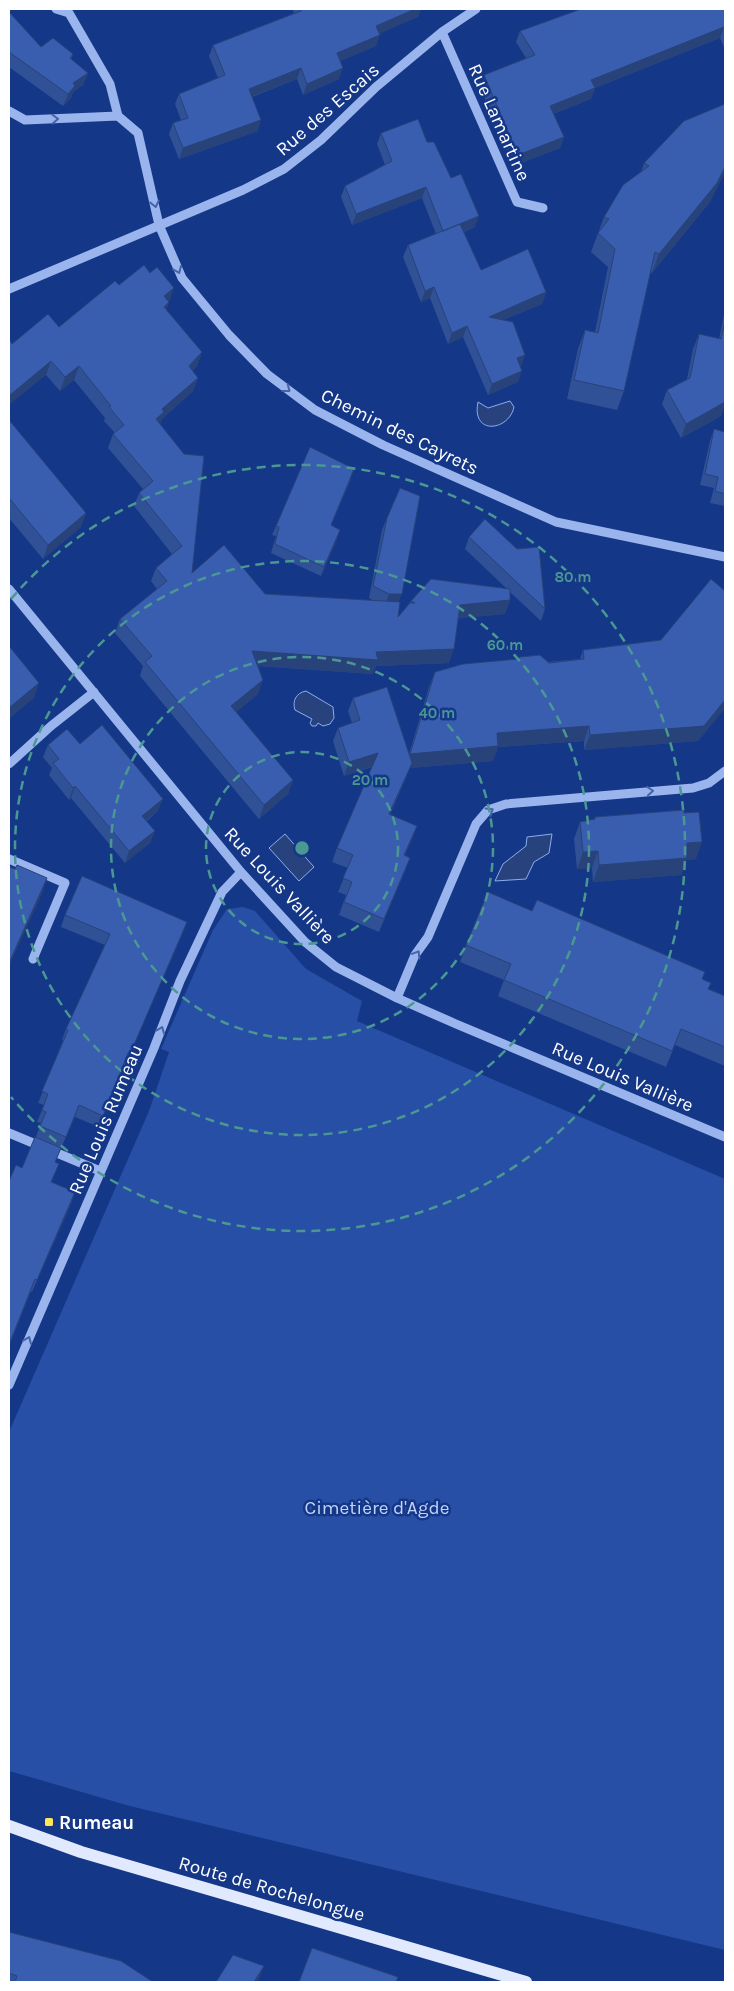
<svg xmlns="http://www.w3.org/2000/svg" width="734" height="1991" font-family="Karla,sans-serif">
<rect width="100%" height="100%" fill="#153787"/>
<path fill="#274fa5" d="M243,907L255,911L306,969L362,1001L357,1021L725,1179V1950L130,1806L9,1771V1432L149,1111L169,1052L161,1049L213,930L227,909Z"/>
<path fill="#28427d" stroke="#8cadf2" d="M510,401L514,407C509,431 471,436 478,402L488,408Z
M306,691L333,707L334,718L330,724L323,726L318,723L316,726H312L310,723L312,719L295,710C292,701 296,693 306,691Z
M285,834L314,867L299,881L269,848Z
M552,834L549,853L534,862L526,879L495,881L503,864L526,846L527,837Z"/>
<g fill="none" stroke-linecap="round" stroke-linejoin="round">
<path stroke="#9ab5ee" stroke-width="9" d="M56,9L69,13L110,84L118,116
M442,32L517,202L543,208
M9,111L25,120L118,116L138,133L159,225L182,278L229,335L267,374L315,410L383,445L556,522L725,557
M9,289L243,190L284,169L321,140L376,87L442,32L476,9
M9,589L241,872L305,942L336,967L397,998L456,1024L725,1137
M9,764L51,726L94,692
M9,859L65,883L33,959
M397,998L415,955L428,937L476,824L488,810L506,804L693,788L709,783L725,771
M9,1133L100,1171
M9,1385L154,1048L180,981L222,892L241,872"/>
<path stroke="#e1e9ff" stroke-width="12" d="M9,1826L81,1852L526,1982"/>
</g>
<path fill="#315196" d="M292,9H421L418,17L379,33L376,46L340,61L339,79L303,95L297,79L252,97L258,131L179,159L169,134L173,123L181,120L175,104L179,94L218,78L209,56L213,45L294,13Z
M725,9V46L724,47L720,38L595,88L591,99L553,114L564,137L560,148L513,166L480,87L484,75L526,58L516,42L520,31Z
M9,12L41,47L73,54L71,60L88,73L83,85L73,92L71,98L63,106L9,67Z
M381,133L427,142L451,178L475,227L464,232L481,270L546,292L542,304L503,320L525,355L520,366L518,382L488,395L463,337L448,344L430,298L421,302L403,257L408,245L436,234L422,198L352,225L341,197L345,186L385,165L377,144Z
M644,163L710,202L652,273L650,272L624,391L617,410L567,399L578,349L585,330L595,332L608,267L591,252L604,217L641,172Z
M119,285L169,302L166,310L202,352L197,366L192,371L198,378L193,391L162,419L160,424L192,573L265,594L374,601L369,598L382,530L387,518L399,602L398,617L411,601L507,589L465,549L469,537L545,609L541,621L510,592V600L505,614L458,618L449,663L376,666L373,674L258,666V694L236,712L293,780L288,794L259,819L140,676L143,666L115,633L120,619L157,589L151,581L156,568L172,554L134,506L139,493L143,489L108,448L113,434L115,433L104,421L105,418L74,380L60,391L46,375L12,344L59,327Z
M725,310V403L721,416L681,438L662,404L667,390L687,379L693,349L699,334L719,339Z
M9,420L86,513L81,527L43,559L9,518Z
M714,429L725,432V506L710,503L714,488L700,485L710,441Z
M351,479L331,525L340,530L321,576L271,553L276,536L272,535L276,526Z
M725,591V708L698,741L584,750V741L498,747L493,761L410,768L390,815L417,826L405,855V871L379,932L339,915L346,895L338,892L348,868L332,862L337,848L372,767L344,776L333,741L338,728L352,723L348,711L353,698L409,754L429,687L435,672L580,659L583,650L661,640Z
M80,744L158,811L147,821L151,842L125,863L71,798L69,800L49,775L52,768L43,757L48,745Z
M684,813L696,859L687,860L681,875L593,882L592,868L577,869L574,839L580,822L594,820L595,817Z
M532,911L703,979L709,989L725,996V1066L675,1045L666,1067L498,996L504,980L460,962L466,945Z
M65,915L183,933L125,1065H124L99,1127L75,1117L61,1148L55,1163L52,1182L75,1192L71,1204L32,1292L31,1291L9,1346V1181L22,1168L36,1137L41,1123L37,1122L44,1105L38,1103L64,1041L62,1040L66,1029L105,945L61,927Z
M9,1932L153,1982H9Z"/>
<path fill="#28427a" d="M415,9H421L418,17L372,37L376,26Z
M724,27L720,38L595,88L591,99L545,117L550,106L591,80Z
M380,35L376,46L333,64L337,53Z
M301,68L297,79L245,99L249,89Z
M343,68L339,79L303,95L307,84Z
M88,73L83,85L73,92L71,98L63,106L73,83Z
M261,120L258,131L179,159L183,148Z
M564,137L560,148L513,166L518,155Z
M725,167V173L710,202L652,273L659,254Z
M426,187L422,198L352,225L356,214Z
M479,216L475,227L439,241L443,231Z
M434,287L430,298L421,302L425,291Z
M174,288L169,302L164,296Z
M546,292L542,304L484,328L489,317Z
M169,302L164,316V307Z
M467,326L463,337L448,344L452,333Z
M202,352L197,366L184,380L189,366Z
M525,355L521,366L513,370L517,358Z
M51,361L46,375L9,405V396Z
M79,366L74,380L60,391L65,377Z
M522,371L518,382L488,395L492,384Z
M198,378L193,391L162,419L159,426L156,419L162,409Z
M725,402L721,416L681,438L686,424Z
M86,513L81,527L43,559L48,545Z
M340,530L337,540L321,576L324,567Z
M389,594H402L397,605H385Z
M510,600L505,614L455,619L460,605Z
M454,649L449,663L376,666L373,674L247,665L252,651L376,652Z
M263,680L258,694L226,720L231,706Z
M39,683L34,698L9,719V708Z
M725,700V708L698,741L584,750L590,735Z
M589,726L584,741L498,747L493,761L410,768L384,828L410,754L497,733Z
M378,753L373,766L344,776L349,762Z
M293,780L288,794L259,819L264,805Z
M75,786L71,798L69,800L73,788Z
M163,799L158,811L138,827L142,816Z
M417,826L412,840L399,869L404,855Z
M155,831L151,842L125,863L129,851Z
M702,842L696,859L687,860L681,875L593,882L599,865L687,843Z
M598,851L592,868L577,869L583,852Z
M410,858L405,871L379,932L384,919Z
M47,878L42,894L9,966V963Z
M187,922L183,933L125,1065L130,1054Z
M79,1105L75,1117L61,1148L66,1137Z
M75,1192L71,1204L32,1292L37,1280Z
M264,1966L258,1982H254Z"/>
<path fill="#395eaf" stroke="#28427a" d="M301,9H415L376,26L380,35L337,53L343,68L307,84L301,68L249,89L261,120L183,148L173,123L188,118L179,94L225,75L213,45L301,11Z
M581,9H725V29L724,27L591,80L595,88L550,106L564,137L518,155L484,75L535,55L520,31Z
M9,12L41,47L53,38L73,54L70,58L88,73L73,83L75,86L68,94L9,52Z
M725,104V167L717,183L659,254L655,252L624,391L574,380L585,330L598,333L615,249L598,233L609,219L604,217L623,185L649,166L644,163L684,121Z
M418,119L427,142H434L451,178L461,174L479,216L443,231L426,187L356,214L345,186L392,161L381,133Z
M460,224L481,270L528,249L546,292L489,317L513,322L525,355L517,358L522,371L492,384L467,326L452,333L434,287L425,291L408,245Z
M144,265L150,273L157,267L174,288L164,296L169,302L164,307L202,352L189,366L198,378L162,409L164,412L156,419L184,454L204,456L192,573L224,545L265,594L400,602L398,617L410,603H415L411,601L431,579L510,589V600L460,605L454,649L376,652L378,660L252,651L263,680L231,706L293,780L264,805L145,662L152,656L120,619L167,581L156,568L182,546L139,493L153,481L113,434L124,425L109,407L111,406L79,366L65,377L51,361L9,396V339L12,344L48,314L59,327L115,281L119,285Z
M725,321V402L686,424L667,390L690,378L699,334L721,339Z
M9,420L86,513L48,545L9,498Z
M714,429L725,432V494L715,491L718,477L705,474Z
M310,447L354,469L331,525L340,530L324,567L275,544L279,527L276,526Z
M400,488L420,496L402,594H389L373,586L387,518Z
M485,519L517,549L539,547L545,609L469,537Z
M711,579L725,591V700L704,726L590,735L589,726L497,733L498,746L410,754L435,672L463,664L518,659L520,657L540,655L549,663L584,659L583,650L661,640Z
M9,646L39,683L9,708Z
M387,687L412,763L389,814L417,826L404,855L410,858L384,919L344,902L352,882L343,878L353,855L337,848L378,753L349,762L338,728L360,720L353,698Z
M102,725L163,799L142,816L155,831L129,851L75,786L73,788L53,763L59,759L48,745L67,729L80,744Z
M684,810V813L699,812L702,842L687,843V858L599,865L598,851L583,852L580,822L595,819V817Z
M17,865L47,878L9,963V867L15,869Z
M82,876L187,922L130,1054L128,1053L103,1116L79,1105L66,1137L40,1126L46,1112L42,1110L48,1094L42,1091L68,1030L66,1029L110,934L65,915Z
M488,892L532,911L537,900L705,972L702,979L711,983L708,989L725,996V1047L681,1029L672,1051L504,980L511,964L466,945Z
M35,1137L61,1148L55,1162L59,1164L51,1182L75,1192L37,1280L35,1279L10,1342L9,1341V1181L16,1165L22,1168Z
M9,1932L121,1961L153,1982H15L17,1976L9,1973Z
M312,1948L398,1977L396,1982H299Z
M233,1955L264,1966L254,1982H216Z"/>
<defs><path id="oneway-chevron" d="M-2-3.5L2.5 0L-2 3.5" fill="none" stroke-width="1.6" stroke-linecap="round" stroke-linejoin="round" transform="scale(1.25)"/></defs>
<g stroke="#4463ab">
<use href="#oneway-chevron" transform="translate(55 119) rotate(-3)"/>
<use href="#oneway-chevron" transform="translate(155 204) rotate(77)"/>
<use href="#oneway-chevron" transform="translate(178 270) rotate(67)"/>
<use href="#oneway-chevron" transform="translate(287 389) rotate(37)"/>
<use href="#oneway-chevron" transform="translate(650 791) rotate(-5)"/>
<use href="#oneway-chevron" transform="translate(490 811) rotate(-32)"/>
<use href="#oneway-chevron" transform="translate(417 954) rotate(-59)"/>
<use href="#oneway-chevron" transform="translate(161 1030) rotate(-69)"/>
<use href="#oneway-chevron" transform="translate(28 1340) rotate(-67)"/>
</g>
<g fill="none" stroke="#4b9892" stroke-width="2.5" stroke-dasharray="9 6">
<circle cx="302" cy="848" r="96"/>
<circle cx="302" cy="848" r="191"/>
<circle cx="302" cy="848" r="287"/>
<path d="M11 599A383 383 0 1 1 11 1097"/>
</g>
<rect fill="#ffe557" stroke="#153787" stroke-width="2" x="44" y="1817" width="10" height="10" rx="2.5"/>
<g text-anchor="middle" stroke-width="5" stroke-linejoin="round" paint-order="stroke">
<g font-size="19" fill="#fff" stroke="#153787">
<text transform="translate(327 109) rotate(-41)" y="7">Rue des Escais</text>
<text transform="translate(500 122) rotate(66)" y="7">Rue Lamartine</text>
<text transform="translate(400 431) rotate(26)" y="7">Chemin des Cayrets</text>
<text transform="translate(280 885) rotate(47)" y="7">Rue Louis Vallière</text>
<text transform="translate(623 1076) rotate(23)" y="7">Rue Louis Vallière</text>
<text transform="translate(105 1119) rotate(-67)" y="7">Rue Louis Rumeau</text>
<text transform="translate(272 1888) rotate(16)" y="7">Route de Rochelongue</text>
</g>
<g font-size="19" fill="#c0d3fb" stroke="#153787">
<text x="377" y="1514">Cimetière d'Agde</text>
</g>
<g font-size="19" font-weight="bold" fill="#fff" stroke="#153787" text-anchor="start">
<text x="59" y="1829">Rumeau</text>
</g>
</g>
<circle cx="302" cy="848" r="8" fill="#4b9892" stroke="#153787" stroke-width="2.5"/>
<g font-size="15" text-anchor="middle" font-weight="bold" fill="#4b9892" stroke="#153787" stroke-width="5" stroke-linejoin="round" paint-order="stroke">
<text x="573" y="582">80 m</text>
<text x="505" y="650">60 m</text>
<text x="437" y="718">40 m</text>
<text x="370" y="785">20 m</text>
</g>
<rect width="734" height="1991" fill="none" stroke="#ffffff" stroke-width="20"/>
</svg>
